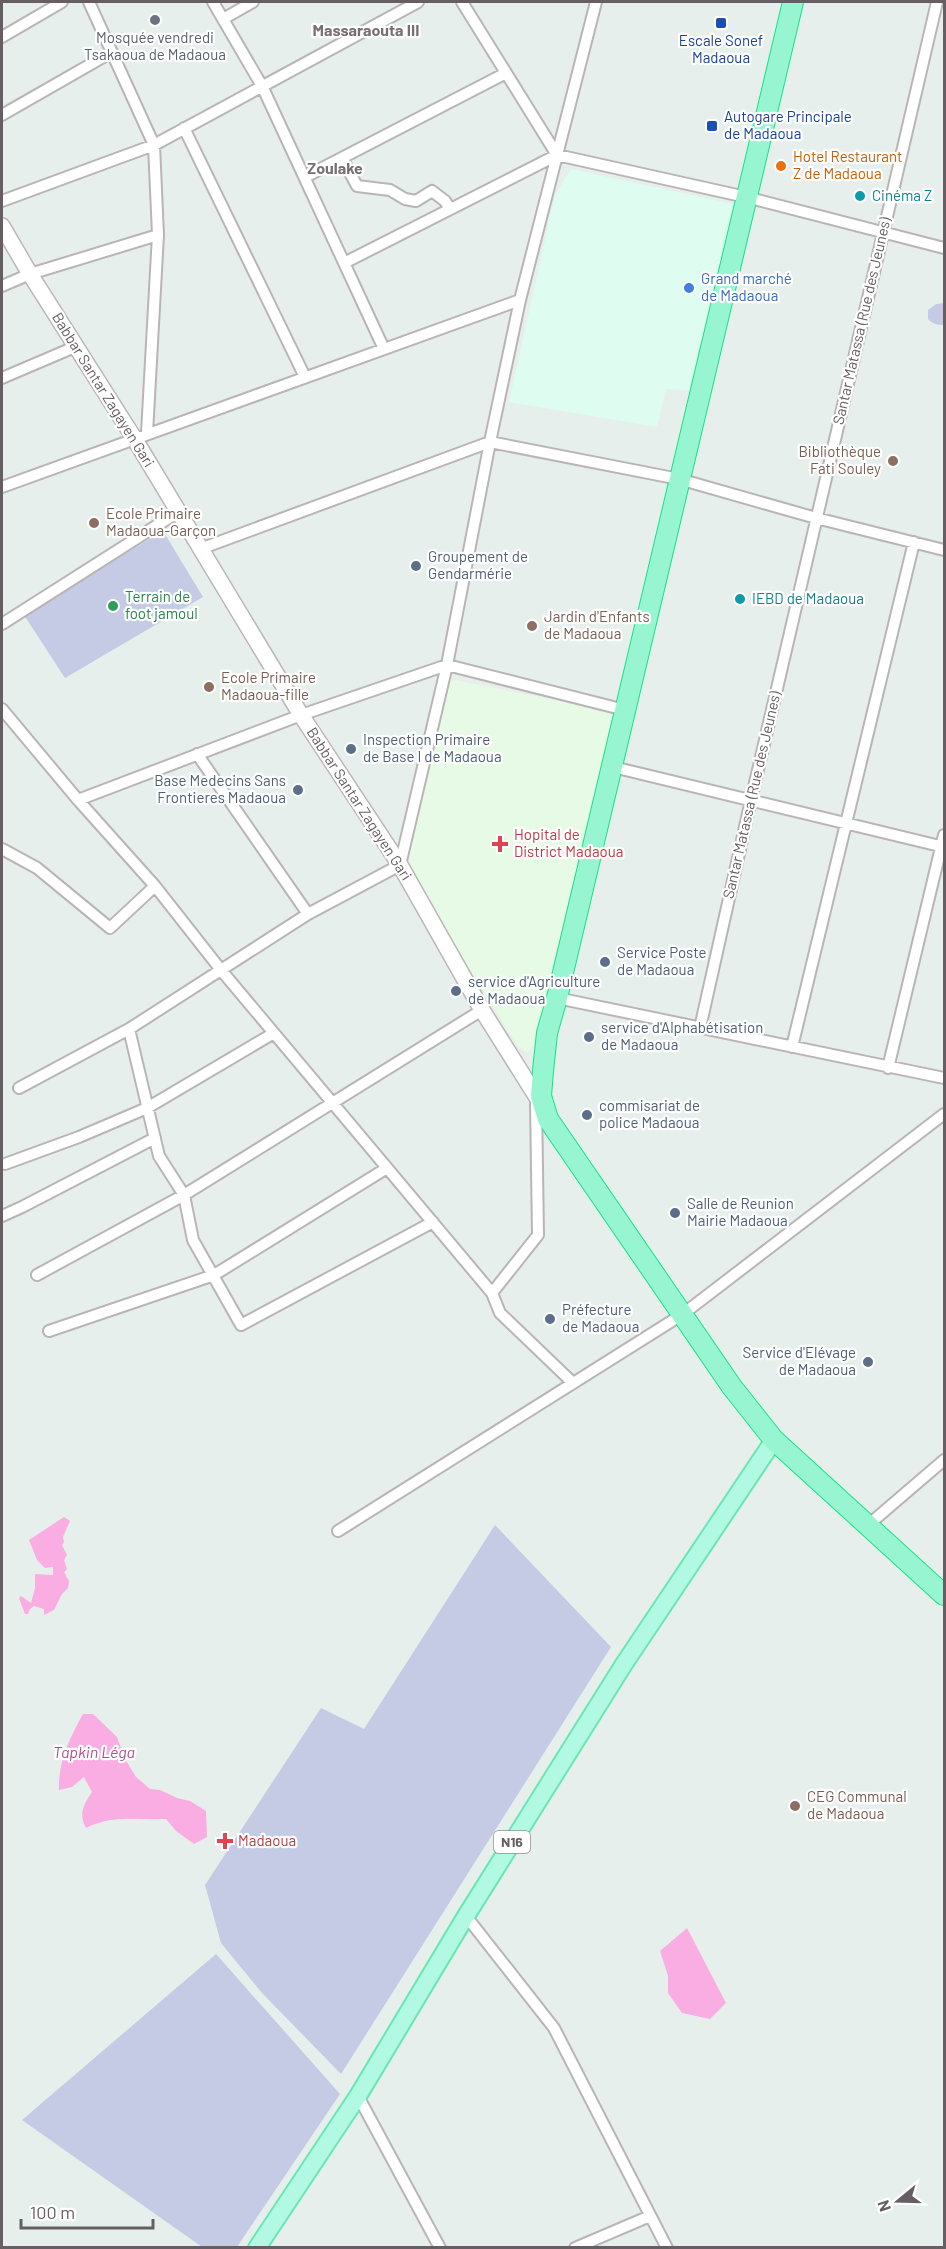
<svg xmlns="http://www.w3.org/2000/svg" width="946" height="2249" font-family="Barlow,sans-serif">
<rect width="100%" height="100%" fill="#e7efec"/>
<path fill="#dffcf1" d="M571,169L737,205L695,391L666,389L657,427L509,402L555,195Z"/>
<path fill="#e6fae5" d="M449,679L619,713L540,1036L527,1053L517,1045L406,867Z"/>
<path fill="#c5cae5" d="M944,303V325C937,325 933,324 928,319V310L936,304Z
M163,531L203,597L65,678L24,615Z
M495,1525L611,1647L341,2074L262,1993L221,1943L205,1885L321,1708L364,1729Z
M216,1954L340,2094L237,2247H202L22,2120Z"/>
<path fill="#f9ade2" d="M64,1517L70,1521L63,1537L64,1542L62,1545L67,1555L64,1560L67,1569L64,1572L69,1581L68,1588L62,1594L54,1610L44,1615V1609L34,1606L30,1609L28,1614H25L19,1598L21,1596L31,1603L35,1588V1574L53,1575V1567L45,1568L37,1560L29,1540Z
M83,1714H93L117,1737L125,1759L136,1777L150,1789L160,1790L177,1798L190,1801L206,1811L207,1837L194,1844L176,1831L166,1819C139,1820 111,1815 86,1828C78,1814 84,1804 92,1792L84,1777L72,1787L59,1790C58,1762 70,1737 83,1714Z
M687,1928L726,2003L710,2019L682,2013L668,1993V1976L660,1951Z"/>
<g fill="none" stroke-linecap="round" stroke-linejoin="round">
<defs>
<path id="street" d="M89,2L154,145L158,235L147,433
M213,2L262,86L384,349
M462,2L557,155
M223,19L253,2
M2,37L62,2
M2,115L112,52
M184,128L305,377
M342,158L357,186L390,190L405,199L416,201L432,191L445,201L450,209
M305,177L506,73
M2,201L154,145L418,2
M344,263L557,155L746,197L944,248
M2,286L30,274L158,235
M2,378L77,346
M2,487L520,300
M200,549L490,442L679,479L816,518L944,550
M2,624L178,512
M2,709L78,800L155,886L221,970L492,1293L500,1313L573,1383
M197,754L308,914
M613,767L944,847
M78,800L301,715L447,665L625,710
M2,849L37,868L110,928L155,886
M557,998L944,1078
M700,1028L751,800L937,2
M129,1029L159,1156L184,1195L193,1240L241,1325L433,1222
M792,1047L914,542
M888,1068L944,835
M19,1088L129,1029L308,914L400,865L447,665L490,442L520,300L596,2
M5,1164L79,1137L147,1108L274,1033
M2,1216L22,1207L155,1138
M37,1275L184,1195L482,1010
M492,1293L538,1235L536,1102
M49,1331L214,1275L387,1168
M867,1526L944,1460
M338,1531L683,1314L944,1114
M466,1916L554,2028L667,2248
M358,2096L440,2248
M575,2248L650,2216"/>
<path id="secondary" d="M2,226L30,274L134,438L301,715L400,865L482,1010L543,1107"/>
<path id="primary" d="M257,2248L358,2096L466,1916L624,1664L774,1440"/>
<path id="highway" d="M793,2L557,998L547,1033L543,1071L541,1096L548,1119L732,1387L774,1440L944,1595"/>
</defs>
<use href="#street" stroke="#bab4b7" stroke-width="14"/>
<use href="#secondary" stroke="#bdb5ba" stroke-width="18"/>
<use href="#primary" stroke="#68e7b2" stroke-width="20"/>
<use href="#highway" stroke="#12e486" stroke-width="22"/>
<use href="#street" stroke="#fff" stroke-width="10"/>
<use href="#secondary" stroke="#fff" stroke-width="15"/>
<use href="#primary" stroke="#b2f9e4" stroke-width="16"/>
<use href="#highway" stroke="#98f5d1" stroke-width="20"/>
</g>
<circle fill="#6b7280" stroke="#fff" stroke-width="2" cx="155" cy="20" r="6"/>
<g fill="#1a4fb4" stroke="#fff" stroke-width="2">
<rect x="715" y="17" width="12" height="12" rx="3"/>
<rect x="706" y="120" width="12" height="12" rx="3"/>
</g>
<circle fill="#e8710a" stroke="#fff" stroke-width="2" cx="781" cy="166" r="6"/>
<g fill="#0f9aa8" stroke="#fff" stroke-width="2">
<circle cx="860" cy="196" r="6"/>
<circle cx="740" cy="599" r="6"/>
</g>
<circle fill="#3f7fe0" stroke="#fff" stroke-width="2" cx="689" cy="288" r="6"/>
<g fill="#8d6e63" stroke="#fff" stroke-width="2">
<circle cx="893" cy="461" r="6"/>
<circle cx="94" cy="523" r="6"/>
<circle cx="532" cy="626" r="6"/>
<circle cx="209" cy="687" r="6"/>
<circle cx="795" cy="1806" r="6"/>
</g>
<g fill="#5c6f8a" stroke="#fff" stroke-width="2">
<circle cx="416" cy="566" r="6"/>
<circle cx="351" cy="749" r="6"/>
<circle cx="298" cy="790" r="6"/>
<circle cx="605" cy="962" r="6"/>
<circle cx="456" cy="991" r="6"/>
<circle cx="589" cy="1037" r="6"/>
<circle cx="587" cy="1115" r="6"/>
<circle cx="675" cy="1213" r="6"/>
<circle cx="550" cy="1319" r="6"/>
<circle cx="868" cy="1362" r="6"/>
</g>
<circle fill="#2e9e5b" stroke="#fff" stroke-width="2" cx="113" cy="606" r="6"/>
<g fill="#e0444e" stroke="#fff" stroke-width="2">
<path d="M497 835h6v6h6v6h-6v6h-6v-6h-6v-6h6z"/>
<path d="M222 1832h6v6h6v6h-6v6h-6v-6h-6v-6h6z"/>
</g>
<g text-anchor="middle" stroke-width="4.5" stroke-linejoin="round" paint-order="stroke">
<rect fill="#fff" stroke="#948e92" stroke-width="1.5" x="494" y="1831" width="36" height="22" rx="4.5"/>
<g font-size="14" font-weight="bold" fill="#665e63">
<text x="512" y="1847">N16</text>
</g>
<g font-size="15" fill="#5b616d" stroke="#fff">
<text x="155" y="43">Mosquée vendredi<tspan x="155" dy="17">Tsakaoua de Madaoua</tspan></text>
</g>
<g font-size="15" fill="#164399" stroke="#fff">
<text x="721" y="46">Escale Sonef<tspan x="721" dy="17">Madaoua</tspan></text>
<text x="724" y="122" text-anchor="start">Autogare Principale<tspan x="724" dy="17">de Madaoua</tspan></text>
</g>
<g font-size="15" fill="#c56008" stroke="#fff" text-anchor="start">
<text x="793" y="162">Hotel Restaurant<tspan x="793" dy="17">Z de Madaoua</tspan></text>
</g>
<g font-size="15" fill="#0d838f" stroke="#fff" text-anchor="start">
<text x="872" y="201">Cinéma Z</text>
<text x="752" y="604">IEBD de Madaoua</text>
</g>
<g font-size="15" fill="#366cbe" stroke="#fff" text-anchor="start">
<text x="701" y="284">Grand marché<tspan x="701" dy="17">de Madaoua</tspan></text>
</g>
<g font-size="15" fill="#665e63" stroke="#fff">
<text transform="translate(862 321) rotate(-77)" y="5">Santar Matassa (Rue des Jeunes)</text>
<text transform="translate(103 390) rotate(58)" y="5">Babbar Santar Zagayen Gari</text>
<text transform="translate(752 795) rotate(-77)" y="5">Santar Matassa (Rue des Jeunes)</text>
<text transform="translate(359 804) rotate(57)" y="5">Babbar Santar Zagayen Gari</text>
</g>
<g font-size="15" fill="#785e54" stroke="#fff" text-anchor="start">
<text x="881" y="457" text-anchor="end">Bibliothèque<tspan x="881" dy="17">Fati Souley</tspan></text>
<text x="106" y="519">Ecole Primaire<tspan x="106" dy="17">Madaoua-Garçon</tspan></text>
<text x="544" y="622">Jardin d'Enfants<tspan x="544" dy="17">de Madaoua</tspan></text>
<text x="221" y="683">Ecole Primaire<tspan x="221" dy="17">Madaoua-fille</tspan></text>
<text x="807" y="1802">CEG Communal<tspan x="807" dy="17">de Madaoua</tspan></text>
</g>
<g font-size="15" fill="#4e5e75" stroke="#fff" text-anchor="start">
<text x="428" y="562">Groupement de<tspan x="428" dy="17">Gendarmérie</tspan></text>
<text x="363" y="745">Inspection Primaire<tspan x="363" dy="17">de Base I de Madaoua</tspan></text>
<text x="286" y="786" text-anchor="end">Base Medecins Sans<tspan x="286" dy="17">Frontieres Madaoua</tspan></text>
<text x="617" y="958">Service Poste<tspan x="617" dy="17">de Madaoua</tspan></text>
<text x="468" y="987">service d'Agriculture<tspan x="468" dy="17">de Madaoua</tspan></text>
<text x="601" y="1033">service d'Alphabétisation<tspan x="601" dy="17">de Madaoua</tspan></text>
<text x="599" y="1111">commisariat de<tspan x="599" dy="17">police Madaoua</tspan></text>
<text x="687" y="1209">Salle de Reunion<tspan x="687" dy="17">Mairie Madaoua</tspan></text>
<text x="562" y="1315">Préfecture<tspan x="562" dy="17">de Madaoua</tspan></text>
<text x="856" y="1358" text-anchor="end">Service d'Elévage<tspan x="856" dy="17">de Madaoua</tspan></text>
</g>
<g font-size="15" fill="#27864d" stroke="#fff" text-anchor="start">
<text x="125" y="602">Terrain de<tspan x="125" dy="17">foot jamoul</tspan></text>
</g>
<g font-size="15" fill="#be3a42" stroke="#fff" text-anchor="start">
<text x="514" y="840">Hopital de<tspan x="514" dy="17">District Madaoua</tspan></text>
<text x="238" y="1846">Madaoua</text>
</g>
<g font-size="16" font-weight="bold" fill="#786f75" stroke="#fff">
<text x="366" y="36">Massaraouta III</text>
<text x="335" y="174">Zoulake</text>
</g>
<g font-size="16" font-style="italic" fill="#b24e8c" stroke="#fff">
<text x="94" y="1758">Tapkin Léga</text>
</g>
</g>
<rect width="946" height="2249" fill="none" stroke="#665e63" stroke-width="6"/>
<g transform="translate(898 2201) rotate(251)" stroke="#ffffff" stroke-width="4.5" paint-order="stroke">
<path d="M0-4.5L10 22L0 15L-10 22Z" fill="#665e63"/>
<text y="-9" font-size="16" font-weight="bold" text-anchor="middle" fill="#665e63">N</text>
</g>
<path d="M21 2219v9h132v-9" fill="none" stroke="#665e63" stroke-width="3"/>
<text x="30" y="2219" font-size="18" fill="#665e63" stroke="#ffffff" stroke-width="4.5" paint-order="stroke">100 m</text>
</svg>
